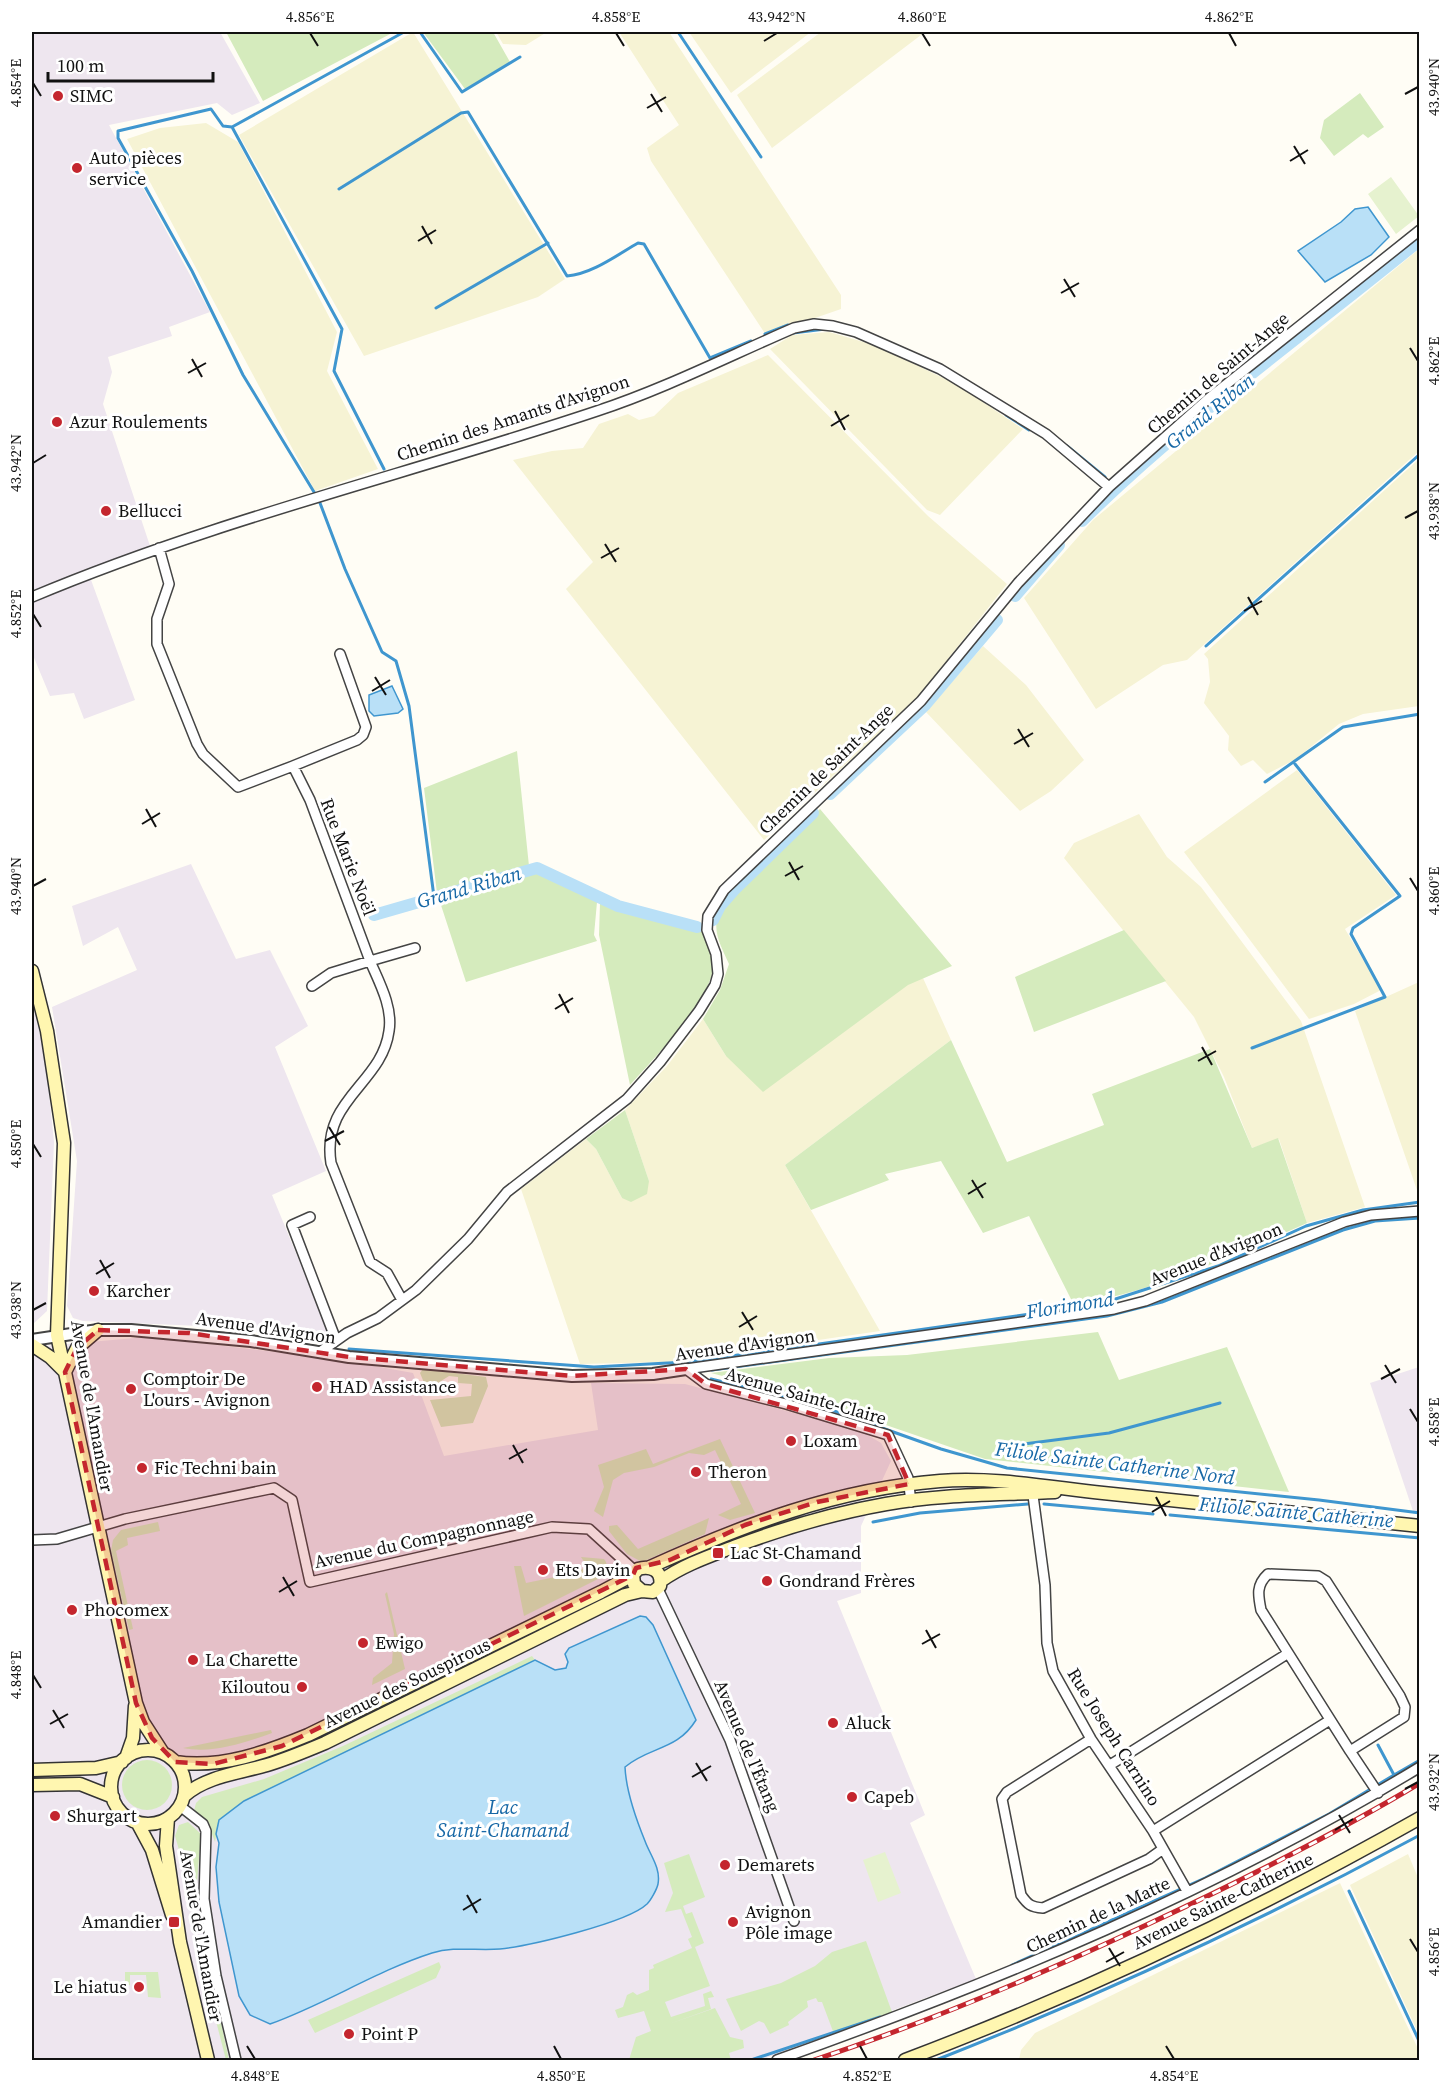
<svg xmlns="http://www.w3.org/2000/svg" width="1451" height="2092" font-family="'Source Serif 4',serif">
<rect width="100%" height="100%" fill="#fffdf5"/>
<path fill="#eee6ef" d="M32,32H220L260,103L232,115L217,103L109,125L210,312L169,327L172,336L108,357L112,372L103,404L150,546L87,569L135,700L84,719L74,693L50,696L32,653Z
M191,864L236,959L270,950L308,1026L275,1047L326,1171L272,1195L329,1333L311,1338L200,1326L83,1321L73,1318L67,1306L77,1161L52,1007L137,970L118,927L83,946L72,906Z
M32,1003L45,1054L54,1142L47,1311L32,1325Z
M147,1337L335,1359L413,1373L444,1456L598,1430L591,1383L685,1384L861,1431L881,1443L891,1461L861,1526V1593L837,1601L925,1815L910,1823L976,1979L761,2060H32V1347Z
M1419,1367H1420L1419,1512L1413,1511L1370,1383Z"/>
<path fill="#f6f3d4" d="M413,32L565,279L538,297L364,356L239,135Z
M496,32H547L526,45L503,44Z
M619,32H669L841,295V309L766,335L651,161L647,148L679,125Z
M689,32H811L731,93Z
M821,32H925L772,148L737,95Z
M206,123L238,142L337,332L327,371L378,469L315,491L127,139L160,128Z
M1419,249V451L1187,660L1163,665L1096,709L1024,598L1093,520Z
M829,332L874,345L956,384L1023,429L940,515L927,510L770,349L792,335Z
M768,355L928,516L1007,584L918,697L764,840L566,589L593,562L513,460L552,451L583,448L599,424L628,414L639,420L654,416L678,393Z
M1419,459V706L1363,714L1339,724L1296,759L1267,774L1253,760L1241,766L1228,750L1229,736L1204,703L1210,682L1208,659L1204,654Z
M983,646L1026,685L1084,760L1051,791L1020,811L926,712Z
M1297,770L1396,895L1345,929L1381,990L1354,1004L1309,1019L1184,852Z
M1139,814L1167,857L1201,887L1301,1021L1365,1207L1307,1223L1279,1139L1252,1148L1224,1077L1194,1017L1064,858L1074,843Z
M923,978L951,1040L785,1165L880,1331L667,1362L580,1364L521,1189L586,1139L596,1149L622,1198L649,1181L625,1110L667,1066L703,1019L726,1056Z
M1419,982V1196L1355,1011Z
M1408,1854L1419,1880V2035L1350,1885Z
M1340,1883L1419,2051V2060H1019L1021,2050L1035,2033Z"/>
<path fill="#d5ebbd" d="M226,32H394L263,101Z
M423,32H493L510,62L465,89Z
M1360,93L1384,127L1368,138L1363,134L1334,156L1320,138L1324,120Z
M517,751L529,866L437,893L424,788Z
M820,809L952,966L908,985L763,1092L726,1056L703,1019L720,990L729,964C723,950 712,932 718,916C728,890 797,831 820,809Z
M536,872L597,902L594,935L597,941L466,982L439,899Z
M600,903L703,932C706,942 712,953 713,963C717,993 650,1063 630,1085L599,935Z
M1124,930L1166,981L1034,1032L1015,977Z
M951,1040L1007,1162L1104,1125L1092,1094L1210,1049L1252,1148L1278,1138L1307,1223C1231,1257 1156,1291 1074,1305L1029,1216L983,1233L941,1161L885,1174L889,1180L811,1210L785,1165Z
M625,1110L649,1181L647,1194L631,1202L622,1198L596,1149L586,1139Z
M1098,1332L1119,1380L1227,1347L1289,1492L985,1459L813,1400L711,1373L829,1358L907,1355Z
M423,1369L486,1377L488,1386L473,1423L441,1427L430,1400L471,1396L472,1384L458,1383V1377L449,1376L427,1390L420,1373Z
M720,1439L755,1513L730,1520L718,1515L741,1504L715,1450L704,1455L689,1453L654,1467L624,1473L613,1480L603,1517L594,1511L604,1487L598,1465L646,1449L653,1464Z
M709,1518L705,1534L642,1562L627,1554L609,1531V1526L617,1525L638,1549Z
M158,1522L160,1531L127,1538L128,1545L116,1551L133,1629L129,1630L111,1551L113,1540L121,1530Z
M581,1557L604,1559C609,1565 607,1571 602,1577L524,1616L514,1566H521L526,1583L565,1575L564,1566L579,1571L587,1566Z
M387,1592L405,1669L372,1685L373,1678L392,1663L394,1634L385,1594Z
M532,1656L535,1660L388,1731L219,1820L215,1842L208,1823L194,1811L196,1803L202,1797L264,1779L343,1746Z
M271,1730L272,1733C244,1743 212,1754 183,1748Z
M122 1785a25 25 0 1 1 50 0a25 25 0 1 1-50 0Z
M188,1822L201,1834L197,1883L186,1874L175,1836L179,1825Z
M689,1854L705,1897L683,1906L686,1914L692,1912L704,1943L695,1947L710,1986L665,2002L671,2017L705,2006L703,1994L711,1991L714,1997L708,1998L711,2009L669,2024L715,2008L730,2037L743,2040L744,2048L729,2053L731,2060H629L636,2037L651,2031L644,2011L618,2018L615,2010L623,2007L627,1995L633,1992L637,1995L649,1990V1970L654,1968L653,1965L692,1948L688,1939L692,1937L681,1909L665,1912L673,1893L664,1863Z
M866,1941L892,2012L834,2034L822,2002H818L816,1998L807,2001L808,2007L788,2022L789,2025L770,2034L764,2023L759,2021L741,2031L726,1999L781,1983L815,1966L832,1952Z
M204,1952H206L229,2060H226L200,1959Z
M439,1962L441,1967L436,1978L315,2033L308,2020Z
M125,1972H158L161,1998L148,1997L146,1975H130V1985L125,1986Z"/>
<path fill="#e6f2cf" d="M1391,177L1419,216L1396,234L1368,194Z
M885,1852L901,1893L878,1902L863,1860Z"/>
<path fill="#b9e0f7" stroke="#3f96cf" stroke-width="1.5" d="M1368,207L1389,237L1371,255L1325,282L1298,251L1341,222L1355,209Z
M392,686L403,709L398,713L374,716L369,711V695Z
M640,1616L646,1617L653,1625L696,1720C677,1751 650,1746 625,1767C626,1791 636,1819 645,1841C650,1855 661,1868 658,1884C657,1889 651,1900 647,1904C627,1923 529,1946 500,1949C477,1951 454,1946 432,1953C376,1971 326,2004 270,2024L250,2015L239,1996L219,1902L216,1867L219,1843L216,1834L219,1820L244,1801L535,1660L555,1670L566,1668L568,1662L565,1654L569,1648Z"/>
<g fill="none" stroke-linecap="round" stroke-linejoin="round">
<path stroke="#3f96cf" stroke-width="3" d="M420,32L462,92L520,57
M678,32L761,157
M232,127L342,329L334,371L384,469
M339,189L461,113L468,112L567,276C592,274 617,255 638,243L644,244L710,358L751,341
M436,308L548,243
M793,333L825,329
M765,334L788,325
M1006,415L1029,430
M1067,446L1105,477
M314,492L243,375L192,271L118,138V131L211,109L223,126L232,127L404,32
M320,503L345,569L382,652L396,661L409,706L434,897
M1206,646L1420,454
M1265,782L1343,727L1420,714
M1252,1048L1385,997L1351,934L1353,928L1400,896L1295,764
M349,1349L594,1367L686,1362L798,1347L1100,1304L1218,1266L1306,1226L1363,1210L1420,1202
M712,1370L1107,1316L1162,1302L1343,1230L1375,1221L1420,1218
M711,1379L815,1404L941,1449L1007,1468L1319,1500L1420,1513
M1016,1445L1109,1433L1220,1403
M1044,1504L1153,1514
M1170,1515L1420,1538
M873,1522L920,1513L1028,1504
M1378,1745L1394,1775L1420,1760
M1349,1891L1420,2043
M1012,1965L1205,1878L1329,1814L1394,1775
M751,2060L880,2017
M936,2060C1101,1995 1263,1920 1420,1835"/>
<path stroke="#b9e0f7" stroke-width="12" d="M1082,521C1186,418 1307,333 1420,240
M1015,596L1059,545
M830,794L926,704L997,620
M374,915L537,868L618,906L697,927
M713,920L720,906L734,890L813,813"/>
<defs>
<path id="minor" d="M159,548L169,584L157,619V644L197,744L203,754L238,787L293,766L310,800L370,961L415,948
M32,597C215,520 409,474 597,411C664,389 729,356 794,328L814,324L833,326L856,332L940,369L1046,434L1109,487
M293,766L357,740L363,735L366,727L340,654
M312,986L331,973L370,961C379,982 393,1007 389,1031C382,1084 321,1099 331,1163L370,1262L387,1273L402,1300
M310,1217L292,1225L336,1340
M320,1352L347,1333L378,1318L416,1290L468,1239L507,1192L627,1099L660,1062L699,1011L715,985L718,974L716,954L707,930L708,916L724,890L921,701L1018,583L1109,487L1208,399L1420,230
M686,1369L1114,1309L1145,1301L1344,1222L1371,1215L1420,1211
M686,1369L706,1384L786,1404L888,1435L908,1478L911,1502
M1032,1488L1045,1585L1047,1643L1053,1671L1091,1739L1153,1831L1187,1891
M32,1540L57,1539L125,1519L274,1488L292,1500L310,1582L552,1527L589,1529L635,1571
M1268,1574L1318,1576L1326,1581L1400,1696L1405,1707L1404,1717L1350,1751L1261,1610C1258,1595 1256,1585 1268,1574Z
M658,1589L730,1740L794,1921
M1091,1739L1007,1792L1002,1799L1021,1895C1028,1905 1031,1907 1043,1908L1149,1859L1163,1849
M1350,1751L1378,1793
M1110,1765L1287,1654
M180,1806L203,1824L206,1831L204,1899L216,1976L236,2060
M1153,1831L1330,1720
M777,2060C999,1981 1217,1890 1420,1767"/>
<path id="tertiary" d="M32,1340L98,1330H131L251,1341L349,1357L572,1376L653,1374L686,1369"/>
<path id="secondary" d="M32,971L47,1031L64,1143L57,1335L136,1703L143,1722L163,1753
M32,1345L50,1357L65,1372L77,1348L98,1330
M650,1567C743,1525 836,1489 940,1481C995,1477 1048,1487 1103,1493C1208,1503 1314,1514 1420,1526
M661,1581C683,1565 710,1556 736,1546C784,1528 835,1513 886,1504C941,1494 999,1495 1055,1492
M111 1787a37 37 0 1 1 74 0a37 37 0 1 1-74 0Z
M126,1758L133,1738L135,1706
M175,1762C221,1769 267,1752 308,1735L601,1592L633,1575L638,1569C651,1565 663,1571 660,1586L653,1592L642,1591L634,1584L633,1575
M32,1770L96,1768L122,1762
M32,1785L80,1784L113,1797
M184,1796C206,1776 240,1773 267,1765C287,1759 306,1751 325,1743L625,1595L642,1591
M168,1818L166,1846L180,1942L208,2060
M137,1822L152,1850L172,1915
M905,2060C1083,1993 1254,1912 1420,1818"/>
</defs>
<use href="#minor" stroke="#444" stroke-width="12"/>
<use href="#tertiary" stroke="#444" stroke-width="14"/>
<use href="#secondary" stroke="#333" stroke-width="15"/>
<use href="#minor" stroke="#fff" stroke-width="9"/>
<use href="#tertiary" stroke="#fff" stroke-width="10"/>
<use href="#secondary" stroke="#fff6b0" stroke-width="12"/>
<defs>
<path id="rail" d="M814,2060C926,2023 1035,1977 1142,1927C1237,1883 1330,1837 1420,1783"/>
</defs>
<use href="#rail" stroke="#c4262e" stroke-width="5"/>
<use href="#rail" stroke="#fff" stroke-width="3" stroke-dasharray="9" stroke-linecap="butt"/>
</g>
<path fill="#c4262e" fill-opacity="0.2" stroke="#c4262e" stroke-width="4.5" stroke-dasharray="12 8" stroke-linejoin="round" d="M98,1330L189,1333L349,1357L572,1376L686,1369L706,1384L888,1435L909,1484L817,1502L745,1525L670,1560L636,1568L633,1575L282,1746L213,1764L175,1762L152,1738L136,1703L65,1372L77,1348Z"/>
<path fill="none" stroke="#111" stroke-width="2" d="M310,33L318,46M616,33L624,46M922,33L930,46M1229,33L1236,46M764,41L777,33M33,83L41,96M651,94L662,112M1405,94L1418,87M647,108L666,97M1294,146L1305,164M1290,161L1308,150M422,226L432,244M418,241L436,230M1064,279L1075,297M1061,293L1079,283M1410,348L1418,361M192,359L202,377M188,373L206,363M835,411L845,430M831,426L849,415M33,463L46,455M1405,518L1418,511M605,544L616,562M601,558L619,548M1248,597L1258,615M1244,611L1262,601M33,614L41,627M375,677L386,695M372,691L390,680M1018,729L1029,747M1014,744L1033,733M146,809L156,827M142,824L160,813M789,862L799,880M785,876L803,866M1410,878L1418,891M33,886L46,879M559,994L569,1013M555,1009L573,998M1202,1047L1212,1065M1198,1061L1216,1051M329,1127L340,1145M325,1141L344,1131M33,1144L41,1157M972,1180L983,1198M968,1194L986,1183M100,1260L110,1278M96,1274L114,1263M33,1310L46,1303M742,1312L753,1330M739,1327L757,1316M1385,1365L1396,1383M1381,1379L1400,1369M1410,1409L1418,1422M513,1445L523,1463M509,1459L527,1449M1156,1497L1166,1516M1152,1512L1170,1501M283,1577L294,1596M279,1592L297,1581M926,1630L936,1648M922,1644L940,1634M33,1675L41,1688M53,1710L64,1728M50,1724L68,1714M696,1763L707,1781M692,1777L711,1766M1405,1789L1418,1782M1339,1815L1350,1833M1335,1830L1353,1819M467,1895L477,1913M463,1910L481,1899M1410,1939L1418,1952M1109,1948L1120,1966M1106,1962L1124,1952M247,2046L255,2059M554,2046L561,2059M860,2046L867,2059M1166,2046L1174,2059"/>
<g fill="#c4262e" stroke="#fff" stroke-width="2">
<circle cx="58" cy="96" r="6"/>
<circle cx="77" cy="168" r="6"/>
<circle cx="57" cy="422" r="6"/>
<circle cx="106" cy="511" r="6"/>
<circle cx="94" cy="1291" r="6"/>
<circle cx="317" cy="1387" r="6"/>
<circle cx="131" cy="1389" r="6"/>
<circle cx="791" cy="1441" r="6"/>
<circle cx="142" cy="1468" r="6"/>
<circle cx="696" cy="1472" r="6"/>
<rect x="712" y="1547" width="12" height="12" rx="3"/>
<circle cx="543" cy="1570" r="6"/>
<circle cx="767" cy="1581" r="6"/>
<circle cx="72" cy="1610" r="6"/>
<circle cx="363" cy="1643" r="6"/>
<circle cx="193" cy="1660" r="6"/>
<circle cx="302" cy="1687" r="6"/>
<circle cx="833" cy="1723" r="6"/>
<circle cx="852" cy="1797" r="6"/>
<circle cx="55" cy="1816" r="6"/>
<circle cx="725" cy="1865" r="6"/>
<rect x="168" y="1916" width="12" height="12" rx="3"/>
<circle cx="733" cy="1922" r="6"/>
<circle cx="139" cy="1987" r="6"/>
<circle cx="349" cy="2034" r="6"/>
</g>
<g text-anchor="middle" stroke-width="6" stroke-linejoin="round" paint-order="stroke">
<g font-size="18" fill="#111" stroke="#fff" text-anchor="start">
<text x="70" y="102">SIMC</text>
<text x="89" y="164">Auto pièces<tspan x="89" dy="21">service</tspan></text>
<text x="69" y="428">Azur Roulements</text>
<text x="118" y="517">Bellucci</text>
<text x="106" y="1297">Karcher</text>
<text x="143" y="1385">Comptoir De<tspan x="143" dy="21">L'ours - Avignon</tspan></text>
<text x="329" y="1393">HAD Assistance</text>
<text x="803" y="1447">Loxam</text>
<text x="154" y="1474">Fic Techni bain</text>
<text x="708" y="1478">Theron</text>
<text x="730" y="1559">Lac St-Chamand</text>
<text x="555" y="1576">Ets Davin</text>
<text x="779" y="1587">Gondrand Frères</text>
<text x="84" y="1616">Phocomex</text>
<text x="375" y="1649">Ewigo</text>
<text x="205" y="1666">La Charette</text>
<text x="290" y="1693" text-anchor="end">Kiloutou</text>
<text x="845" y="1729">Aluck</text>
<text x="864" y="1803">Capeb</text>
<text x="67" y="1822">Shurgart</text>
<text x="737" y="1871">Demarets</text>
<text x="745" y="1918">Avignon<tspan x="745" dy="21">Pôle image</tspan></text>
<text x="162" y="1928" text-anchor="end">Amandier</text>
<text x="127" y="1993" text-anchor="end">Le hiatus</text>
<text x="361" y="2040">Point P</text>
</g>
<g font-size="18" fill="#111" stroke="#fff">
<text transform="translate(1218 373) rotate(-40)" y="6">Chemin de Saint-Ange</text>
<text transform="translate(513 418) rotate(-18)" y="6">Chemin des Amants d'Avignon</text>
<text transform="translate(826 769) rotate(-44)" y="6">Chemin de Saint-Ange</text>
<text transform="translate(348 857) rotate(69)" y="6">Rue Marie Noël</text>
<text transform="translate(1216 1254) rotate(-22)" y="6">Avenue d'Avignon</text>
<text transform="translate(266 1328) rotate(8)" y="6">Avenue d'Avignon</text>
<text transform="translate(745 1345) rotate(-8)" y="6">Avenue d'Avignon</text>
<text transform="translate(806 1396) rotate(16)" y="6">Avenue Sainte-Claire</text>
<text transform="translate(92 1406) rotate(80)" y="6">Avenue de l'Amandier</text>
<text transform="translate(424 1539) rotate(-12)" y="6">Avenue du Compagnonnage</text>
<text transform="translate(407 1683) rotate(-26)" y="6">Avenue des Souspirous</text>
<text transform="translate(1114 1737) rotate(58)" y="6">Rue Joseph Carnino</text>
<text transform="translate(747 1746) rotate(67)" y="6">Avenue de l'Étang</text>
<text transform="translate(1223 1901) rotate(-26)" y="6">Avenue Sainte-Catherine</text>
<text transform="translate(1098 1915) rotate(-25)" y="6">Chemin de la Matte</text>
<text transform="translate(201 1936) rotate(80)" y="6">Avenue de l'Amandier</text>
</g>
<g font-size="20" font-style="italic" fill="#1768a6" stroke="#fff">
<text transform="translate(1210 411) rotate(-39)" y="7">Grand Riban</text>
<text transform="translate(469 887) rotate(-16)" y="7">Grand Riban</text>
<text transform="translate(1070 1305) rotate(-9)" y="7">Florimond</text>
<text transform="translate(1115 1463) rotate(7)" y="7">Filiole Sainte Catherine Nord</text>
<text transform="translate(1296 1512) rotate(5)" y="7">Filiole Sainte Catherine</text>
<text x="503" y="1814">Lac<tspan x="503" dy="23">Saint-Chamand</tspan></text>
</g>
</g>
<rect width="1451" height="2092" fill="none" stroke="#ffffff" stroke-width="66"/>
<path d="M48 72v9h165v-9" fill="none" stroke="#111111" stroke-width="3"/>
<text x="57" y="72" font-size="18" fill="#111111" stroke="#ffffff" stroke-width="4.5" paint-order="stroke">100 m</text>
<rect x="33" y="33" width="1385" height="2026" fill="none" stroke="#111" stroke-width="2"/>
<g font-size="15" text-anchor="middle" fill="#111">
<text x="310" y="22">4.856°E</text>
<text x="616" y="22">4.858°E</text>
<text x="777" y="22">43.942°N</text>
<text x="922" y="22">4.860°E</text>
<text x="1229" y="22">4.862°E</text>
<text transform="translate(16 83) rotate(-90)" y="5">4.854°E</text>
<text transform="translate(1434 87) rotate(-90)" y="5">43.940°N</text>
<text transform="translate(1434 361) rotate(-90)" y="5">4.862°E</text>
<text transform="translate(16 463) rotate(-90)" y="5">43.942°N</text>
<text transform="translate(1434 511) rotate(-90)" y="5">43.938°N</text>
<text transform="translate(16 614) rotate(-90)" y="5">4.852°E</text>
<text transform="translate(16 886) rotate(-90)" y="5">43.940°N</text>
<text transform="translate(1434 891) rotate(-90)" y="5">4.860°E</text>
<text transform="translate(16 1144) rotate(-90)" y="5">4.850°E</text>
<text transform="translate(16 1310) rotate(-90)" y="5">43.938°N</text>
<text transform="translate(1434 1422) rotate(-90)" y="5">4.858°E</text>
<text transform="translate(16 1675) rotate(-90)" y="5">4.848°E</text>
<text transform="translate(1434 1782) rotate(-90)" y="5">43.932°N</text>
<text transform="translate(1434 1952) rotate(-90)" y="5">4.856°E</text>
<text x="255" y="2081">4.848°E</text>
<text x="561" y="2081">4.850°E</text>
<text x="867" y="2081">4.852°E</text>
<text x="1174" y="2081">4.854°E</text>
</g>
</svg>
